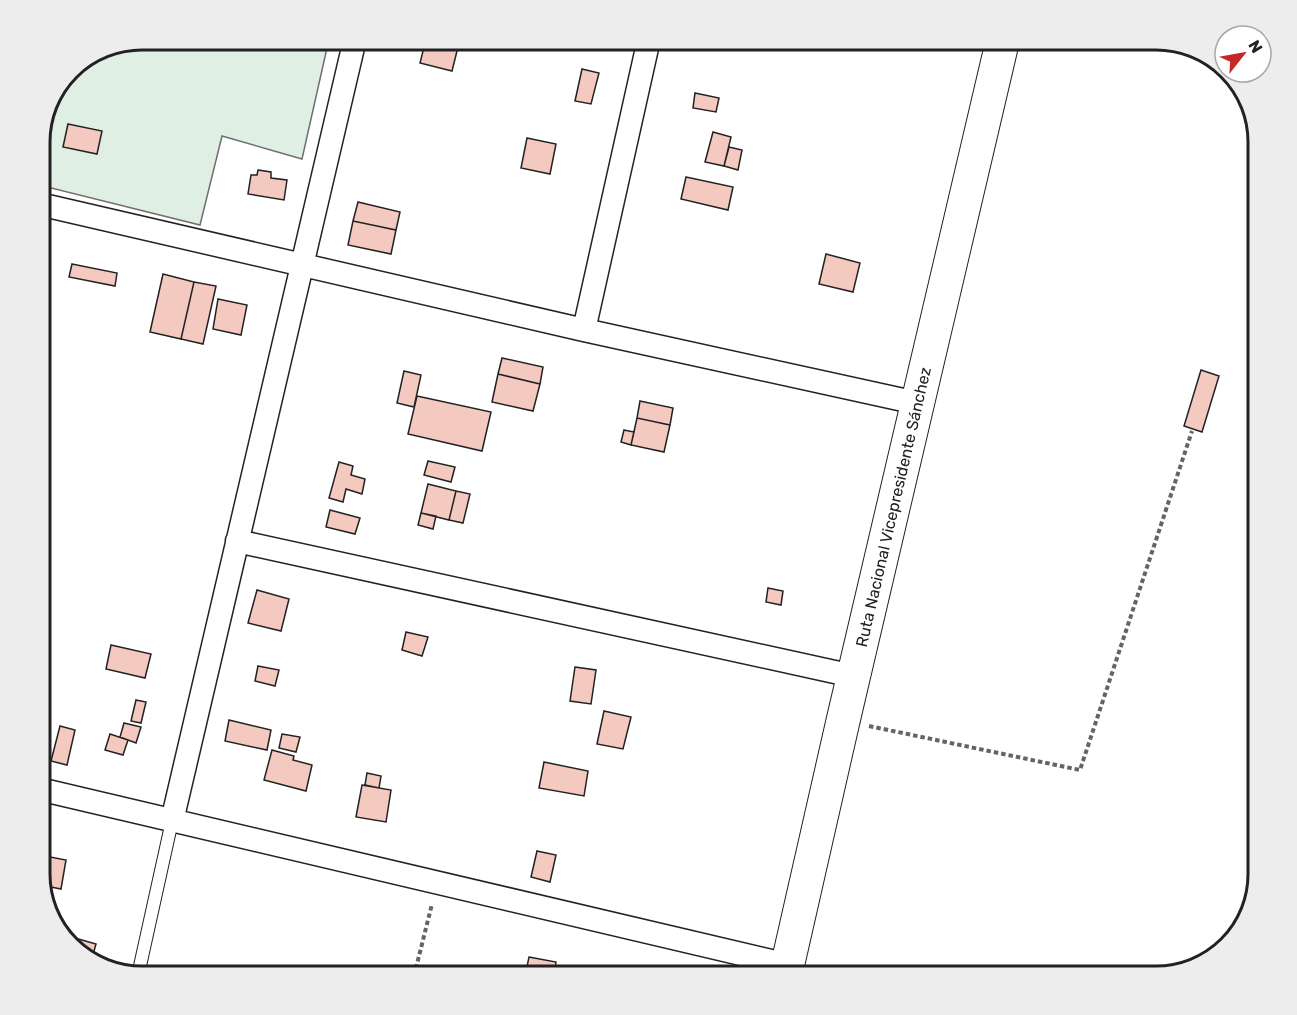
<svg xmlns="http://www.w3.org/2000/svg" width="1297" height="1015" font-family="Rubik,sans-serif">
<rect width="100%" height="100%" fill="#fff"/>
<path fill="#e0efe3" stroke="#6f6f6f" stroke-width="1.5" d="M141,39H329L302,159L222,136L200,225L39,185V134L50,96L74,65Z"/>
<path fill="#f3c9c0" stroke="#222" stroke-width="1.5" d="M426,39H460L452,71L420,63Z
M582,69L599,73L591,104L575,101Z
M695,93L719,98L716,112L693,108Z
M68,124L102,131L97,154L63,147Z
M713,132L731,137L724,166L705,162Z
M527,138L556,144L550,174L521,168Z
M729,147L742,150L738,170L724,166Z
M258,170L271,172V178L287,180L284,200L248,194L251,175H257Z
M686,177L733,187L728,210L681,199Z
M358,202L400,212L396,230L353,221Z
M353,221L396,230L391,254L348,245Z
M826,254L860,263L853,292L819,284Z
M72,264L117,273L115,286L69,277Z
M163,274L194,282L181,339L150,332Z
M194,282L216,286L203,344L181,339Z
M218,299L247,305L241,335L213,329Z
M502,358L543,367L540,384L498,374Z
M1201,370L1219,376L1202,432L1184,426Z
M404,371L421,375L414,407L397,403Z
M498,374L540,384L533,411L492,402Z
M417,396L491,412L482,451L408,434Z
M640,401L673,408L670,425L637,418Z
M637,418L670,425L664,452L631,445Z
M624,430L634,432L631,445L621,442Z
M428,461L455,467L451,482L424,475Z
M339,462L353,466L351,475L365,479L362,494L346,489L343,502L329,498Z
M428,484L456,491L449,520L421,513Z
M456,491L470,494L463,523L449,520Z
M330,510L360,518L355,534L326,527Z
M421,513L436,516L433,529L418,525Z
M768,588L783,591L781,605L766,602Z
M257,590L289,599L281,631L248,623Z
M406,632L428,637L422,656L402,650Z
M111,645L151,654L145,678L106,669Z
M258,666L279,670L275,686L255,681Z
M575,667L596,670L591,704L570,701Z
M136,700L146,702L141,723L131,721Z
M604,711L631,717L623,749L597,744Z
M229,720L271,730L267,750L225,741Z
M124,723L141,727L136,743L120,737Z
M60,726L75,730L67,765L51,761Z
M110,734L128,740L123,755L105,750Z
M282,734L300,737L296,752L279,748Z
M272,750L294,756L293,760L312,765L306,791L264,780Z
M544,762L588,771L584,796L539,788Z
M367,773L381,776L379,788L365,785Z
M362,785L391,790L386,822L356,817Z
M537,851L556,855L550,882L531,877Z
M45,856L66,860L61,889L41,885Z
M61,934L96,944L92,958L74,951Z
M529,957L556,962L554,976H525Z"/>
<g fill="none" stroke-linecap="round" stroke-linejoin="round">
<defs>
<path id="service" d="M138,975L172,821"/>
<path id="minor" d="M39,204L584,330L917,403
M584,330L649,39
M237,541L853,676
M39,789L788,965
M172,821L355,39"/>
<path id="trunk" d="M785,976L843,721L1003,39"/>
</defs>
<use href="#service" stroke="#222" stroke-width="14"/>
<use href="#minor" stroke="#222" stroke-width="25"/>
<use href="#trunk" stroke="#222" stroke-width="35"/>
<path stroke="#646464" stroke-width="4" stroke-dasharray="4.5 3" stroke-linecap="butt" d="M869,726L1080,770L1192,431
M414,976L432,904"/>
<use href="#service" stroke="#fff" stroke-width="12"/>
<use href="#minor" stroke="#fff" stroke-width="22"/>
<use href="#trunk" stroke="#fff" stroke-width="33"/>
</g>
<g text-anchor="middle" stroke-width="4.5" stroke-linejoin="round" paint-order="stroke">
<g font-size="16" fill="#222" stroke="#fff">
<text transform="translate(893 507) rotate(-77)" y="6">Ruta Nacional Vicepresidente Sánchez</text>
</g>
</g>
<path d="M0 0H1297V1015H0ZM142 50H1156A92 92 0 0 1 1248 142V874A92 92 0 0 1 1156 966H142A92 92 0 0 1 50 874V142A92 92 0 0 1 142 50Z" fill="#ededed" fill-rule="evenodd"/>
<path fill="none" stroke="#222" stroke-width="3" d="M142 50H1156A92 92 0 0 1 1248 142V874A92 92 0 0 1 1156 966H142A92 92 0 0 1 50 874V142A92 92 0 0 1 142 50Z"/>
<g transform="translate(1243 54) rotate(59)"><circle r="28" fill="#ffffff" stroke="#a7a7a7" stroke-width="1.5"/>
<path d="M0-4.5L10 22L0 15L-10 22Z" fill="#c62828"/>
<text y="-9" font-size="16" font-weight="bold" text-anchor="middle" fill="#222222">N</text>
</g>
</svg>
